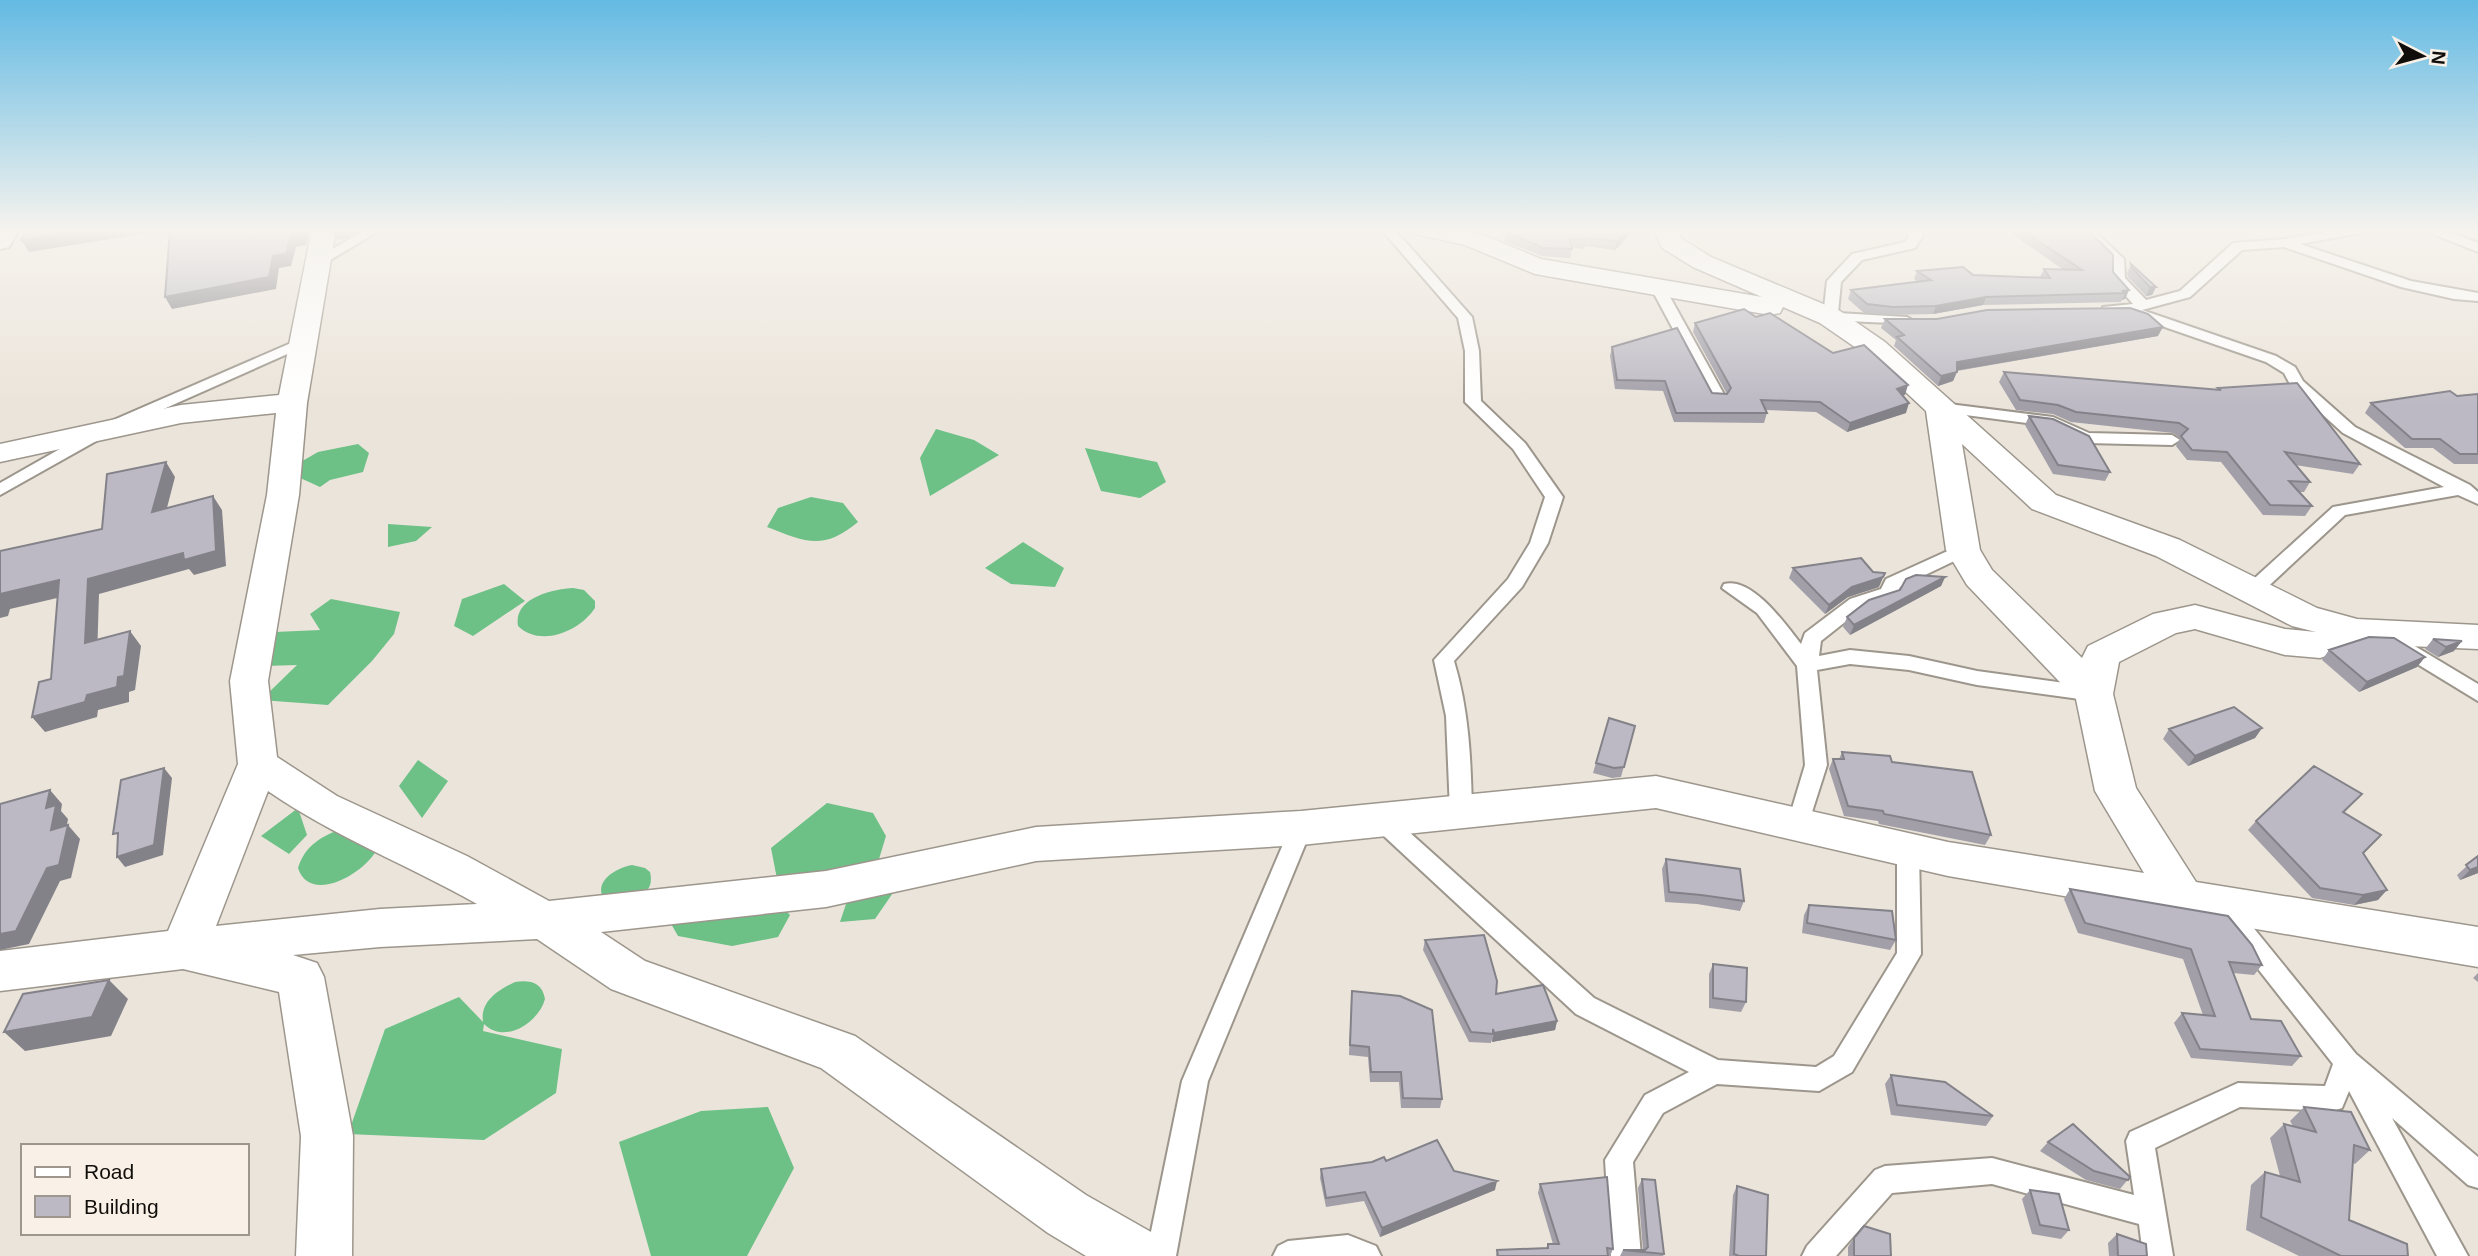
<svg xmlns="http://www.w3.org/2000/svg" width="2478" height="1256" font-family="Helvetica,sans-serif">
<rect width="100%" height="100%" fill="#ebe4da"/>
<path fill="#6dc187" d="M936,429L974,440L999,455L930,496L920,458Z
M358,444L369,453L363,472L330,480L320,487L285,471L318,452Z
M1085,448L1157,462L1166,482L1140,498L1101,491Z
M811,497L843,503L858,522C823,551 806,542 767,527L778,508Z
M388,524L432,527L416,541L388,547Z
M1023,542L1064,568L1055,587L1011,584L985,568Z
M504,584L525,601L473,636L454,626L462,599Z
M573,588L584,590L595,601V608C580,631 541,648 518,626C513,598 553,589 573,588Z
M331,599L400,612L394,634L372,661L328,705L261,700L297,665L265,666L275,632L320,630L310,614Z
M418,760L448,781L422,818L399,786Z
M827,803L873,813L886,836L873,879L778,884L771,848Z
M298,808L307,835L289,854L261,836Z
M342,829L378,847C368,872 310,906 298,868C305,846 321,836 342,829Z
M632,865L645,868L650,872C657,901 623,898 604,900C593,881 616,868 632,865Z
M897,887L875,919L840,922L849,895Z
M767,891L790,915L778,937L732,946L678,936L666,915Z
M515,982C530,980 542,982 545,999C539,1022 505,1045 484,1024L483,1031L562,1049L556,1093L484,1140L348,1134L385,1029L459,997L483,1022C480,1001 498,990 515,982Z
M768,1107L794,1168L747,1256H651L619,1142L701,1111Z"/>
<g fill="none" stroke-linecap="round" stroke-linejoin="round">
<defs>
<path id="service" d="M367,229H382L322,265H312L310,262Z
M1381,229H1394L1472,317L1479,351L1481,401L1525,443L1563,497L1548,543L1522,587L1454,661C1469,710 1471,760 1472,811L1469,817L1461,820L1453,817L1450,811L1446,716L1434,660L1508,579L1530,543L1545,497L1513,449L1465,402V351L1458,318Z
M1909,229H1921L1923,236L1915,248L1862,260L1841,282L1838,313L1907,317L1914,321L1912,324L1825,320L1823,317L1827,281L1852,254L1905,242L1909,236Z
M2079,229H2092L2124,259L2125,278L2146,300L2180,291L2233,243L2285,239L2342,229H2367L2361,233L2300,244L2411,281L2478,293V301L2454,299L2401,287L2284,247L2242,250L2190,297L2142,310L2276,356L2295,367L2303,381L2355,427L2470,485L2478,492V504L2458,495L2345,515L2260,594H2246L2244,590L2246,586L2333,507L2444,487L2343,433L2291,386L2284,373L2266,362L2127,314L2103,313V307L2133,304L2111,279L2112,263Z
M2427,229H2443L2478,243V252L2428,232Z
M1658,284L1665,288L1726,398L1724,401H1712L1710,398L1651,288Z
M305,337L312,341L310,344L114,431L0,495V483L102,425Z
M1941,403L2053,417L2089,433L2172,435L2180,440L2172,445L2086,443L2049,426L1935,411L1933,408Z
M1963,544L1972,550L1969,554L1900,587L1895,597L1864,607L1821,641L1819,656L1850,650L1909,656L1977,671L2094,687L2101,689L2104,694L2101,699L2094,701L1977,685L1909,670L1850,664L1817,670L1827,765L1806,831L1798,834L1790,831L1787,825L1805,765L1797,666L1757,613L1722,588L1724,584C1752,576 1786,625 1801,644L1805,633L1850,599L1881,589L1886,579Z
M2403,639L2478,684V701L2396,651L2393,646L2396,641Z
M1380,810L1388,813L1594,998L1718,1060L1816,1067L1834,1056L1897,953V850L1900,844L1908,841L1916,844L1919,850L1921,954L1852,1072L1819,1091L1717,1084L1663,1113L1633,1162L1641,1256H1611L1605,1160L1645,1095L1689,1072L1576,1014L1372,825L1369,819L1372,813Z
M1301,819L1309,822L1312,828L1208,1081L1176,1256H1146L1182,1081L1290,828L1293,822Z
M2222,896L2230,899L2356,1054L2478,1157V1188L2468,1185L2392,1118L2468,1256H2437L2349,1091L2342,1108L2333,1111L2240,1107L2155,1148L2173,1256H2143L2139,1224L1992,1184L1892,1193L1836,1256H1802L1807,1246L1875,1170L1885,1166L1992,1158L2134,1195L2126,1141L2130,1132L2238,1083L2325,1086L2333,1064L2214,913L2210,906L2214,899Z
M1348,1235L1376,1246L1381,1256H1273L1278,1246L1288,1241Z"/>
<path id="minor" d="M312,229H336L307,403L299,495L268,681L277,757L337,796L467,856L549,901L826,871L1036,827L1301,811L1656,776L1948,842L2144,873L2095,791L2076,699L1967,585L1946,550L1926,411L1865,354L1820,323L1783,307L1780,313L1770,315L1535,274L1465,245L1416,234L1413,229H1458L1481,234L1541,259L1762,297L1693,267L1662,248L1654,229H1678L1682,239L1711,257L1840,311L1885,342L2056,495L2180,540L2317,608L2357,619L2478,625V649L2361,644L2320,658L2285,655L2195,629L2176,633L2119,662L2113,694L2136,788L2196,882L2478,927V967L1948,876L1656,808L1301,845L1036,861L826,907L601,932L645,961L855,1036L1086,1195L1158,1236L1166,1256H1086L1048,1233L821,1068L611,989L537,939L380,947L293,955L317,963L324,977L353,1136L352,1256H296L301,1136L279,992L183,969L0,991V951L168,931L238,764L230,681L267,495L276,413L181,423L0,462V444L181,405L279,395ZM1962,444L2032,509L2156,556L2292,626L2316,632L2285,629L2195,605L2153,614L2088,646L2082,658L1992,570L1980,550ZM268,791C333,836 408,865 477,904L380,909L216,926Z"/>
<path id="trunk" d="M0,229H19L9,247L0,249Z"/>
</defs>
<use href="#service" stroke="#9c968c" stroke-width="4"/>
<use href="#minor" stroke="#9c968c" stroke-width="3"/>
<use href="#trunk" stroke="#9c968c" stroke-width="4"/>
<use href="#service" fill="#fff" fill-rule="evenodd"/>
<use href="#minor" fill="#fff" fill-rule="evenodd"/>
<use href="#trunk" fill="#fff" fill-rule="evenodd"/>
</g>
<path fill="#a29fa9" d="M1506,229H1635L1615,250L1585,246L1584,249L1572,247L1570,258L1542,256L1504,241Z
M2014,229H2087L2113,272L2129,290L2125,299L2122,300L2121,302L1983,305L1933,314L1890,315L1864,313L1848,299L1851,290L1918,282L1914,279L1917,271L1973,275L2040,277L2044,269L2064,270L2012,234Z
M2131,264L2156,287L2152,295L2146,296L2128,277L2127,273Z
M1756,317L1833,353L1905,395H1903L1906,413L1847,432L1816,412L1766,410L1767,413L1764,423L1674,422L1663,391L1615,389L1610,356L1612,347L1712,393L1727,394L1693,332L1695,323Z
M1885,319H1937L2158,336L1957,371L1953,381L1938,386L1894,346L1896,340L1881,328Z
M2004,372L2217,390L2218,388L2360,464L2353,474L2295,465L2310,482L2304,492H2299L2312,506L2305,516L2263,515L2221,462L2187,460L2176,446L2180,438L2173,433L2071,422L2053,414L2016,410L1999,382Z
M2478,394V464H2454L2433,448H2405L2365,413L2371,403Z
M2029,416L2110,472L2105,481L2053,474L2025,425Z
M1793,568L1879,587L1848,597L1825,614L1789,578Z
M1945,577L1941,586L1850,635L1843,627L1847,617Z
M2433,639L2454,651L2438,657L2425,649Z
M2329,650L2425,657L2417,667L2359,692L2322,660Z
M1609,718L1635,726L1621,777L1612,778L1593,773Z
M2262,728L2255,738L2188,766L2163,739L2169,729Z
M1842,752L1892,762L1991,835L1985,845L1879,824L1878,821L1844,816L1829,769L1833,759H1839Z
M2362,794L2344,813L2372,845L2363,854L2378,900L2354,905L2312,898L2248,830L2256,821Z
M2478,856V873L2460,880L2457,875Z
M1666,859L1744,901L1740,911L1697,904L1665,902L1662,869Z
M2070,889L2262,965L2254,975L2233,973L2251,1019L2301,1056L2292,1066L2191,1058L2174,1023L2182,1013L2203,1015L2183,959L2078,933L2064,899Z
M1809,905L1896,940L1890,950L1802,933L1804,915Z
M1425,940L1496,994L1557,1021L1555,1030L1492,1042L1491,1040V1043L1469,1042L1423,950Z
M1713,964L1746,1002L1741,1012L1709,1008V974Z
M2478,973V982L2473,978Z
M1351,1001L1442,1099L1440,1108H1401L1399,1082H1370L1368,1057L1349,1055Z
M1891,1075L1993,1116L1986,1126L1891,1115L1885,1084Z
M2304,1107L2370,1150L2355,1164L2353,1163L2349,1220L2408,1256H2299L2246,1230L2251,1185L2265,1172L2280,1176L2270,1138L2284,1124L2293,1126L2290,1121Z
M2048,1142L2130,1177L2120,1189L2086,1180L2040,1151Z
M1386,1161L1454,1171L1495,1190L1380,1237L1364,1201L1326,1207L1320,1178L1321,1169Z
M1642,1179L1664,1254L1663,1256H1620L1623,1250H1643L1638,1188Z
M1540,1184L1613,1249L1610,1256H1496L1497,1250L1546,1248L1548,1244H1553L1538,1193Z
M1737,1186L1766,1256H1729L1733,1195Z
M2030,1190L2069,1230L2061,1239L2032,1234L2022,1199Z
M2117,1234L2147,1256H2109L2108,1243Z
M1854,1238L1891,1256H1848V1247Z"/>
<path fill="#848289" d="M94,229H173L29,252L21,240Z
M302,229H310L306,245L296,247L291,266L279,268L276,289L172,309L165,297L273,256L291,235Z
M331,229H360V230L345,239L337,240Z
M1629,229H1635L1615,250L1617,241Z
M2150,287H2156L2152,295L2146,296Z
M2129,290L2125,299L2122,300L2125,293L2123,291Z
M1986,297L1983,305L1933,314L1936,306Z
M2163,327L2158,336L1953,371L1957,362Z
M1957,372L1953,381L1938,386L1941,376Z
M1908,385L1905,395L1894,398L1897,389Z
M1909,403L1906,413L1847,432L1850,423Z
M166,462L175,477L162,527L152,512Z
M213,496L222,510L226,566L194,575L189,569L99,594L97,658L85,643L88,579Z
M1885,573L1879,587L1848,597L1825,614L1829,605L1852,587Z
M1945,577L1941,586L1850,635L1854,625Z
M59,580L70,595L10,609L8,616L0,618V594Z
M130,631L141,646L135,690L129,692V702L98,710L97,717L45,732L32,717L87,695L118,677Z
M2462,641L2454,651L2438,657L2446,647Z
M2425,657L2417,667L2359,692L2367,682Z
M2262,728L2255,738L2188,766L2195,756Z
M164,768L172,778L163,855L125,867L117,857Z
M50,790L62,804L61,811L68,819L64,843L51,830L46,808Z
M68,825L80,839L71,878L60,881L29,944L0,950V934Z
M2478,867V873L2460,880L2470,870Z
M2387,890L2378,900L2354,905L2363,895Z
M109,980L128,999L111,1036L25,1051L4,1032Z
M1557,1021L1555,1030L1492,1042L1494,1033Z
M1497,1181L1495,1190L1380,1237L1382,1228Z"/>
<path fill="#bcb9c4" stroke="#848289" stroke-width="2" d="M27,229H94L21,240Z
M170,229H302L300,234L291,235L286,254L273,256L269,277L165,297Z
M1506,229H1629L1617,241L1586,238V240L1570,239L1572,249L1543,248L1506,232Z
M2020,229H2087L2113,255V272L2129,290L2123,291L2125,293L1986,297L1936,306L1893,307L1867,304L1851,290L1931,280L1917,271L1963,267L1973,275L2050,278L2044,269L2082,270Z
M2131,264L2156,287H2150L2132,268Z
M2130,308L2148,314L2163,327L1957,362V372L1941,376L1897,337L1904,335L1885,319H1937L1987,310Z
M1744,309L1756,317L1770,313L1833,353L1864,345L1908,385L1897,389L1909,403L1850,423L1820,402L1761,400L1767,413H1676L1665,381L1617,380L1612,347L1677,328L1712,393L1727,394L1731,388L1695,323Z
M2004,372L2221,390L2218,388L2297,383L2360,464L2285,452L2310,482L2289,481L2312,506L2270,505L2227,452L2192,450L2181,436L2188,429L2179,423L2076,412L2058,405L2020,400Z
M2450,391L2457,396L2478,394V454H2460L2440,439H2412L2371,403Z
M2029,416L2053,419L2089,436L2110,472L2058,465Z
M166,462L152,512L213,496L216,551L184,560L183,553L88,579L85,643L130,631L124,676L118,677L117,687L87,695L85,702L32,717L39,682L51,679L59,580L0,594V551L102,529L107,474Z
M1861,558L1873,572L1885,573L1883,577L1852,587L1829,605L1793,568Z
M1916,575L1945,577L1854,625L1847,617L1869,600L1900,590L1906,579Z
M2369,637L2394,638L2425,657L2367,682L2329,650Z
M2433,639L2462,641L2446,647Z
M2234,707L2262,728L2195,756L2169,729Z
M1609,718L1635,726L1624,767L1614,768L1596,763Z
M1842,752L1890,756L1892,762L1972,772L1991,835L1884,814L1883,811L1848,806L1833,759H1844Z
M2314,766L2362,794L2343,812L2381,835L2363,853L2387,890L2363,895L2320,888L2256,821Z
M164,768L154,845L117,857L118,833L113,834L121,780Z
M50,790L46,808L56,805L51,830L68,825L59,865L47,868L16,931L0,934V804Z
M2478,856V867L2470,870L2466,865Z
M1666,859L1740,869L1744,901L1701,895L1669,892Z
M2070,889L2228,916L2252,945L2262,965L2229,962L2251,1019L2281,1021L2301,1056L2200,1049L2182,1013L2215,1016L2191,949L2085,923Z
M1809,905L1892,911L1896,940L1807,923Z
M1484,935L1497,981L1496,994L1543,985L1557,1021L1494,1033L1493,1029V1034L1471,1032L1425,940Z
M1713,964L1747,968L1746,1002L1713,998Z
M109,980L92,1017L4,1032L23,994Z
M1352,991L1400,996L1432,1010L1442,1099L1403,1098L1401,1072H1371L1369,1047L1350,1045Z
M1891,1075L1945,1082L1993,1116L1897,1105Z
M2304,1107L2351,1112L2370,1150L2354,1145L2349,1220L2407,1244L2408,1256H2341L2261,1217L2265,1172L2300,1182L2284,1124L2316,1132Z
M2073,1124L2130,1177L2128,1180L2094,1171L2048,1142Z
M1437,1140L1454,1171L1497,1181L1382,1228L1365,1192L1326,1198L1321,1169L1372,1162L1384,1157L1386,1161Z
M1607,1177L1613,1249L1607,1248L1608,1256H1498L1497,1250L1548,1248V1244H1559L1540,1184Z
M1642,1179L1655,1180L1664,1254L1623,1250H1645L1648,1247Z
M1737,1186L1768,1195L1766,1256H1739L1734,1254Z
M2030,1190L2059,1194L2069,1230L2040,1225Z
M1864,1226L1890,1234L1891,1256H1854V1238Z
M2117,1234L2146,1244L2147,1256H2118Z"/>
<linearGradient id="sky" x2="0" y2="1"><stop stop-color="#63bae3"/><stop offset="0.57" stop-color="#f6f3ee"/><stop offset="1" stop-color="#f6f3ee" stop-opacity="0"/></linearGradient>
<rect width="2478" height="404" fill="url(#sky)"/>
<rect x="21" y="1144" width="228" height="91" fill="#f9f1e7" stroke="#9c968f" stroke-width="2"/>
<rect x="35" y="1167" width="35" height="10" fill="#ffffff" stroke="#9c968f" stroke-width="2"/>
<text x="84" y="1179" font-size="21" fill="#100d0a">Road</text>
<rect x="35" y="1196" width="35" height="21" fill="#bcb9c4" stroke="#9c968f" stroke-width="2"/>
<text x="84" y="1214" font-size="21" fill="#100d0a">Building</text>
<g transform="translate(2422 56) rotate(96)" stroke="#f9f1e7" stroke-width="5" paint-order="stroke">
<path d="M0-5L12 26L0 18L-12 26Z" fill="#100d0a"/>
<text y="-10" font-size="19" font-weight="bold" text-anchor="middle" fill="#100d0a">N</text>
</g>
</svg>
